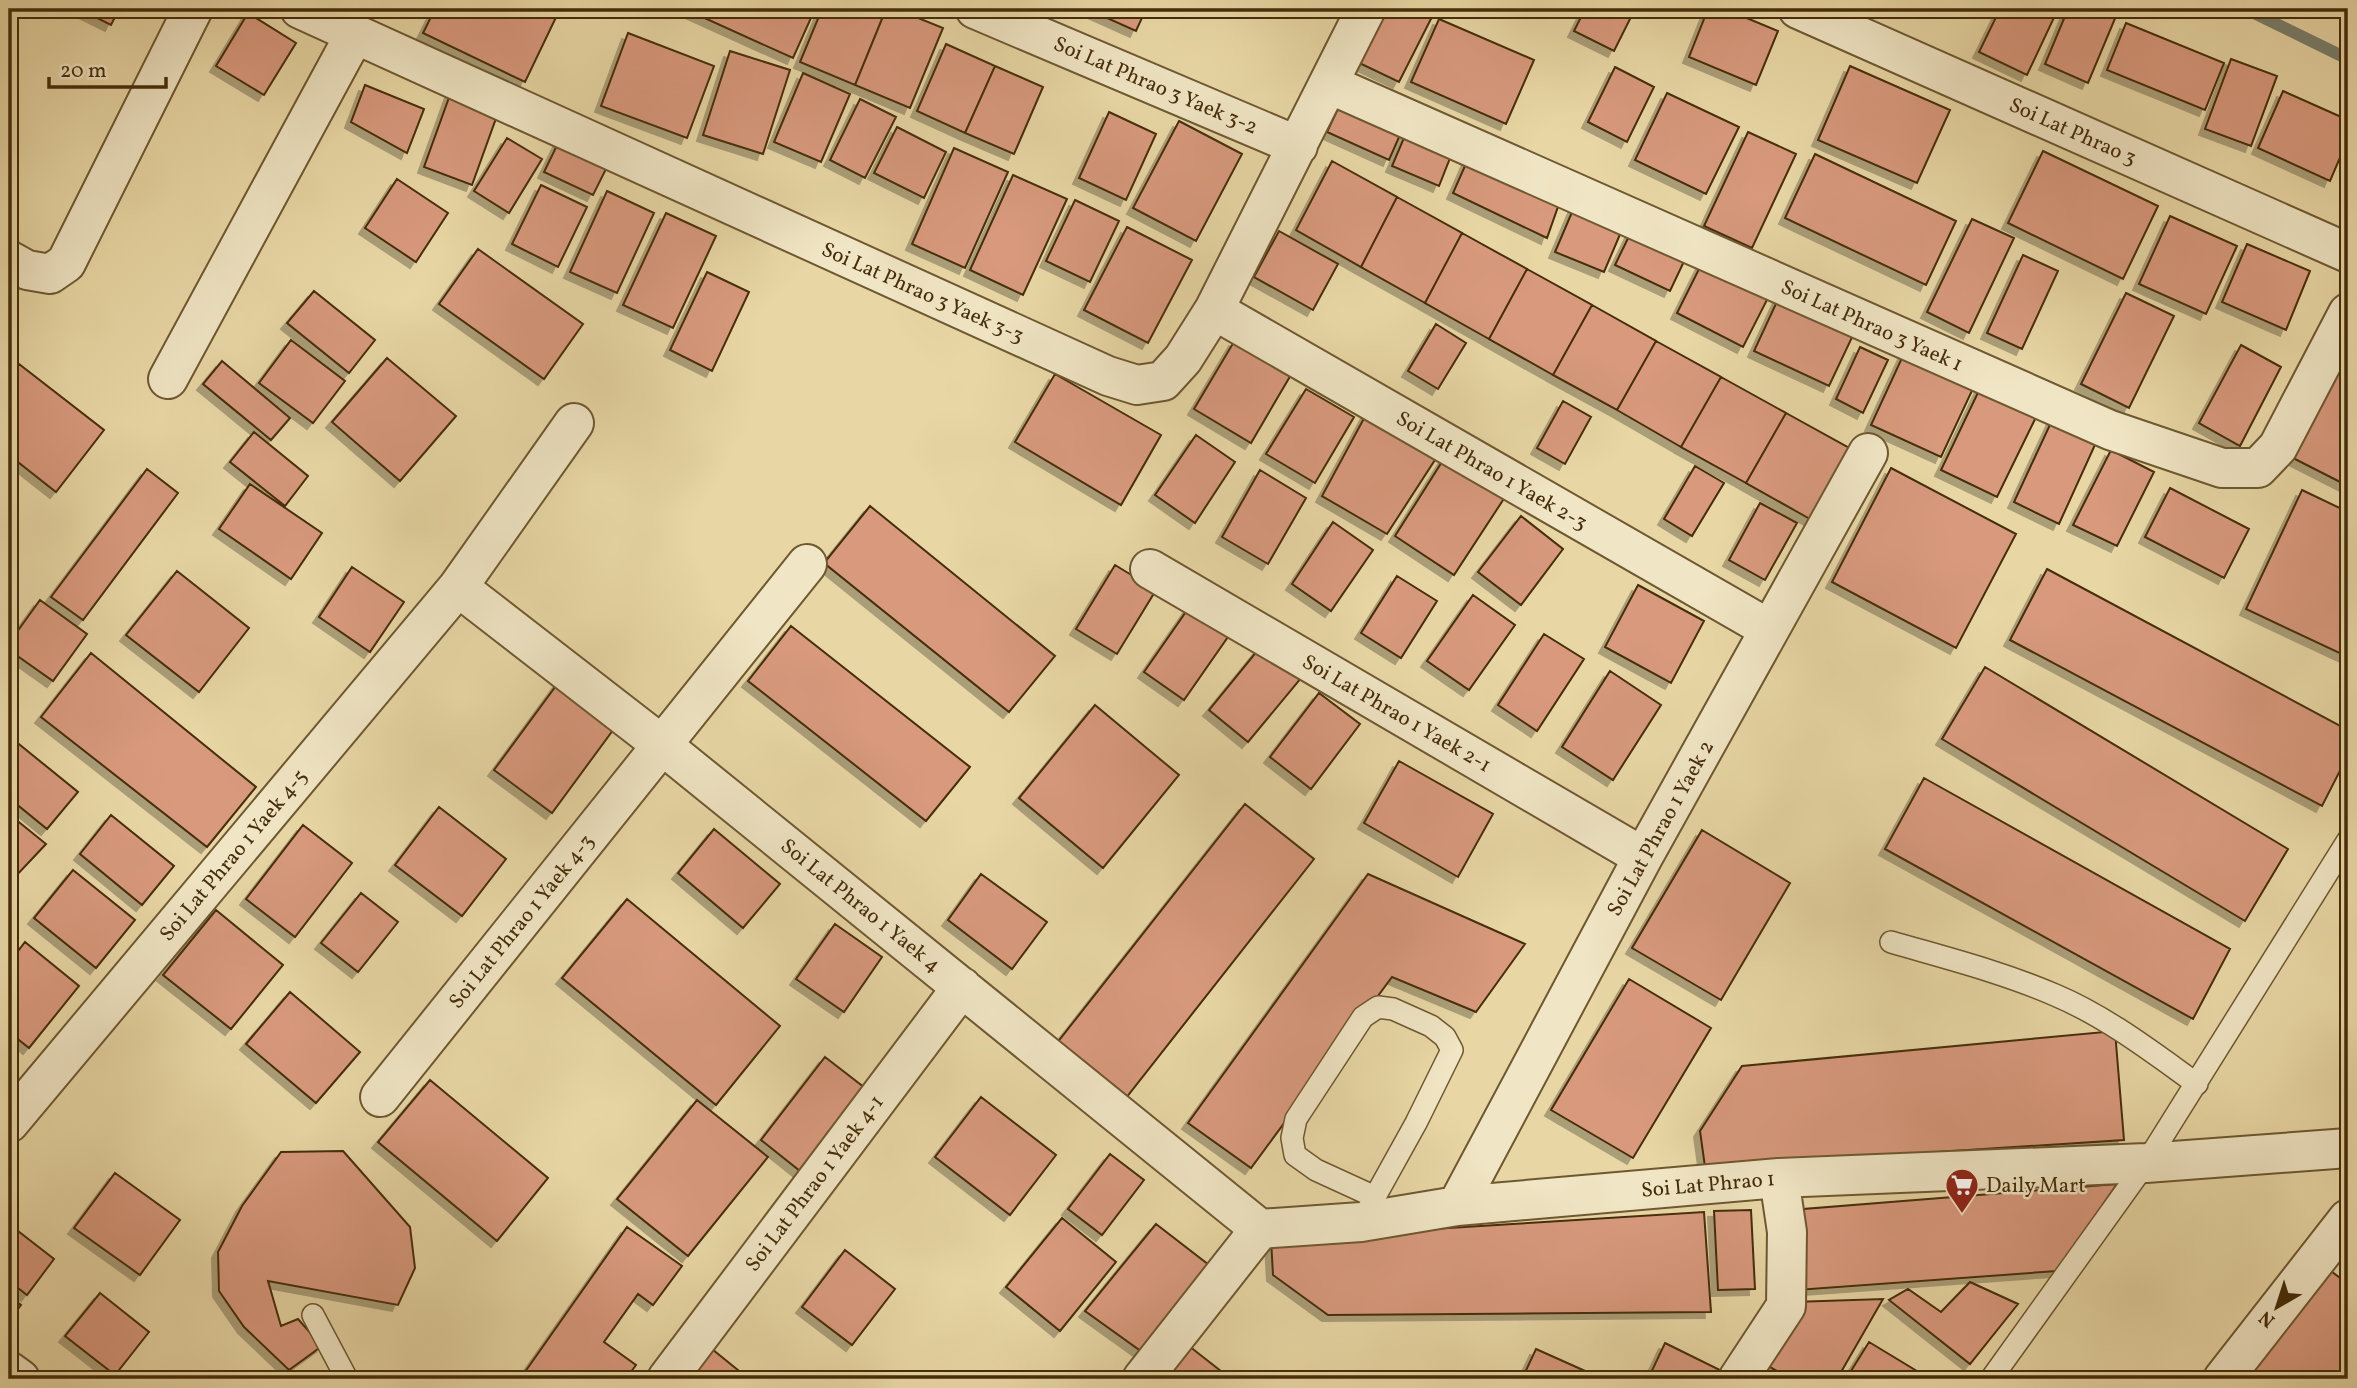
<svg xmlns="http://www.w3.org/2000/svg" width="2357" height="1388" font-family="Vollkorn,serif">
<defs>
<filter id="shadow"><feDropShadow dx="-6" dy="6" stdDeviation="0" flood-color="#0004"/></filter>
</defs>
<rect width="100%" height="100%" fill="#e8d7a5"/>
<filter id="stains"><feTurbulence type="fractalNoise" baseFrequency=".00286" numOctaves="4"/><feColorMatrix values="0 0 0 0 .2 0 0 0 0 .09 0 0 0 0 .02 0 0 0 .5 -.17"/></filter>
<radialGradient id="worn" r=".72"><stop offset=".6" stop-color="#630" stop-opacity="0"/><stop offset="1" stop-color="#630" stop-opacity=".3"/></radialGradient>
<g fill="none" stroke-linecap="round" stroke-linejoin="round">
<path stroke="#79806e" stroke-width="12" d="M2246,9L2348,59"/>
</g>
<path fill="#d8997d" stroke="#452d09" stroke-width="2" filter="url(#shadow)" d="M79,9H119L111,25Z
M435,9H560L525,82L423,33Z
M690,9H815L793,58L689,11Z
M822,9H886L855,85L800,62Z
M886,9H896L943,28L910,108L855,85Z
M1090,9H1146L1136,31L1089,10Z
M1379,9H1436L1399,82L1353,60Z
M1585,9H1635L1614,51L1574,31Z
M1708,9H1725L1778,31L1756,85L1689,57Z
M2000,9H2058L2027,75L1979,52Z
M2068,9H2119L2088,83L2045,64Z
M248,13L296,43L264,95L216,66Z
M1439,19L1534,60L1506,124L1411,82Z
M2126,23L2224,63L2205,110L2107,70Z
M628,33L714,66L687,138L601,106Z
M946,44L995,66L965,133L917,111Z
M730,51L790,70L763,154L703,135Z
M2231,59L2277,76L2251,146L2205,129Z
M995,66L1043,87L1014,154L965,133Z
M1850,66L1950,110L1917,183L1818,140Z
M1615,67L1654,87L1627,142L1588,122Z
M803,73L850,94L821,162L774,142Z
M365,85L424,109L407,153L351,122Z
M2283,91L2348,120V139L2330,181L2258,148Z
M451,92L499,110L472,185L424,167Z
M1667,93L1739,127L1706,194L1635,160Z
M860,99L896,117L865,178L830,160Z
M1341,102L1403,128L1389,160L1327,132Z
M1109,112L1156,134L1126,200L1079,178Z
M1179,121L1242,154L1196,241L1133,208Z
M897,127L946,152L924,198L874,173Z
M1748,132L1796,154L1752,248L1704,226Z
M563,133L612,157L593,195L544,172Z
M1406,133L1452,153L1439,186L1392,166Z
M507,138L542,159L509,213L474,191Z
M954,148L1008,172L965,268L912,244Z
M2043,151L2158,206L2123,279L2008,223Z
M1815,154L1956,221L1926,285L1785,218Z
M1468,159L1560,201L1547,238L1453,193Z
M1332,161L1397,197L1361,267L1296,230Z
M1013,175L1067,199L1023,295L970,270Z
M397,179L448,213L416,262L365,228Z
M541,185L587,207L558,267L512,244Z
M607,191L654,213L617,293L570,272Z
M1397,197L1462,233L1425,303L1361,267Z
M1075,200L1119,221L1090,282L1046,261Z
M1575,205L1624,225L1604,272L1555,252Z
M666,213L716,236L673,328L623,305Z
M2170,216L2237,246L2206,314L2139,284Z
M1972,219L2014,238L1969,333L1927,312Z
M1127,227L1192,260L1148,343L1084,310Z
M1633,228L1688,253L1670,291L1615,265Z
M1279,231L1338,264L1313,310L1254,277Z
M1462,233L1527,269L1489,339L1425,303Z
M2247,244L2310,271L2286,330L2222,302Z
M478,249L583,324L544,379L439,304Z
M2023,255L2058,271L2022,349L1987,333Z
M1705,257L1771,292L1743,347L1677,313Z
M1527,269L1592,305L1553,375L1489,339Z
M707,272L749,292L712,371L670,350Z
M314,291L375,340L349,373L287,323Z
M2126,293L2174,316L2129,408L2081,384Z
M1780,295L1855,331L1829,386L1754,351Z
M1592,305L1656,341L1617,410L1553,375Z
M1436,324L1466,343L1438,389L1408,371Z
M291,340L345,381L313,423L259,383Z
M1235,340L1292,373L1251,443L1194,409Z
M1656,341L1721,377L1681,447L1617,410Z
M2348,341V486L2289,456Z
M2241,345L2281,367L2240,446L2199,423Z
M1860,347L1888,360L1863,413L1836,399Z
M1907,347L1977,380L1941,457L1871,425Z
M387,358L456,416L400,481L332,422Z
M222,361L290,418L271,440L203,384Z
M19,364L104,430L56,492L9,455V378Z
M1055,374L1161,435L1121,505L1015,442Z
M1721,377L1786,413L1746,483L1681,447Z
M1983,382L2040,409L1997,497L1941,470Z
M1306,389L1354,417L1315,483L1266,454Z
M1563,401L1591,417L1565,464L1537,448Z
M1369,409L1442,449L1387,534L1322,496Z
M1786,413L1851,449L1810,519L1746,483Z
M2054,416L2099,436L2059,524L2014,502Z
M254,432L308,476L285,506L230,462Z
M1196,435L1235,462L1195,523L1155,495Z
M2111,450L2154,472L2117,546L2073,525Z
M1447,454L1507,494L1454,575L1395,536Z
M1695,466L1724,483L1692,536L1664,519Z
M1891,468L2016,534L1956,648L1832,582Z
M147,469L178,493L83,620L51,597Z
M1260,470L1306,498L1268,564L1222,537Z
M250,484L322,533L291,579L219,529Z
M2170,488L2249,529L2224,578L2145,537Z
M2302,490L2348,512V657L2246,609Z
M1760,503L1797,523L1765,580L1729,560Z
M870,506L1055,656L1009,712L824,563Z
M1521,516L1563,549L1521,605L1478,572Z
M1333,522L1373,550L1331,611L1292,584Z
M1115,565L1156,590L1117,654L1076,629Z
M352,567L404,602L370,652L319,617Z
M2047,569L2348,730V755L2322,806L2010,640Z
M177,571L249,628L199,692L126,635Z
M1397,576L1437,601L1401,658L1361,633Z
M1638,585L1704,621L1671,683L1605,647Z
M1473,595L1515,625L1469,690L1427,661Z
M40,600L87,634L53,681L9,650V643Z
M1190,606L1230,634L1184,700L1144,672Z
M791,626L970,767L926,821L748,681Z
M1544,634L1584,659L1537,731L1498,705Z
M1262,645L1302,677L1248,742L1209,710Z
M91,653L256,787L207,847L41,717Z
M1985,667L2288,849L2245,921L1942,739Z
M1610,671L1661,705L1613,780L1562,747Z
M561,679L619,722L552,813L494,770Z
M1319,693L1360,724L1311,789L1270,757Z
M1095,705L1179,775L1103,868L1019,798Z
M9,736L78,792L47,829L9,798Z
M1399,761L1493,814L1458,877L1364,823Z
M1924,778L2230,949L2193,1019L1885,849Z
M1245,804L1314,859L1122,1103L1053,1048Z
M439,807L506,859L462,916L395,865Z
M9,814L46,844L15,877L9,872Z
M111,815L174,866L142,905L80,854Z
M303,825L352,863L295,937L246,899Z
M714,829L780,884L743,928L678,873Z
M1702,830L1790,883L1721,1000L1632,948Z
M73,870L135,920L96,968L34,918Z
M981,874L1047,922L1012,969L948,920Z
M1368,874L1525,944L1476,1012L1392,977L1251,1168L1188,1123Z
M361,893L398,922L358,972L321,943Z
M627,899L780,1026L716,1105L562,978Z
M216,910L283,965L231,1029L163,975Z
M835,924L882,957L844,1012L796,979Z
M25,942L79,986L29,1048L9,1032V963Z
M1629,979L1711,1028L1633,1158L1551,1110Z
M290,992L360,1052L316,1103L246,1044Z
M2115,1031L2124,1140L1705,1167L1700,1131L1742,1066Z
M825,1057L865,1088L800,1171L761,1140Z
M430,1080L548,1178L497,1241L378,1142Z
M981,1097L1056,1155L1010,1215L935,1157Z
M697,1100L768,1157L688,1256L617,1199Z
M343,1151L410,1227L415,1268L398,1305L268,1281L281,1326L298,1319L322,1346L289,1370L244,1327L219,1291L218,1252L242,1206L281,1152Z
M1110,1154L1144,1180L1102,1235L1068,1209Z
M115,1173L180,1220L140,1275L74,1228Z
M2117,1184L2057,1271L1797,1290L1791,1210Z
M1751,1210L1755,1289L1718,1290L1714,1211Z
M1704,1212L1711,1312L1328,1315L1273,1275L1271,1239Z
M1062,1218L1116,1262L1060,1331L1006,1287Z
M9,1224L54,1259L27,1295L9,1281Z
M1156,1224L1209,1265L1145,1354L1085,1311Z
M627,1227L682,1266L653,1305L638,1294L604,1342L636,1365L628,1376L632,1379H520Z
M845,1250L895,1289L852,1345L802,1307Z
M2323,1265L2348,1284V1370L2341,1379H2236Z
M1970,1282L2018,1304L1970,1364L1889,1300L1908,1289L1941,1312Z
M100,1293L149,1332L115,1375L65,1336Z
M9,1296L21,1305L9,1321Z
M1883,1299L1837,1379H1791L1763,1363L1793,1302Z
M1869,1342L1930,1379H1846Z
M1665,1343L1732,1376L1731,1379H1648Z
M707,1345L749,1379H679Z
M1189,1346L1231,1379H1163Z
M1536,1349L1603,1379H1522Z"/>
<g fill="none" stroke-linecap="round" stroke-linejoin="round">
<defs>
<path id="lane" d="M1891,942C1946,958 2002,972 2055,995C2107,1017 2152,1052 2197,1084
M1361,1222L1416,1123L1452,1050L1445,1037L1431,1026L1393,1009L1378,1007L1363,1017L1296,1119L1292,1138L1295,1155L1316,1170L1375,1197
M313,1315L347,1379
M1991,1379L2146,1163L2348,840"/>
<path id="street" d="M300,9L1108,376L1137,385L1163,381L1183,359L1214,310L1366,9
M975,9L1298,146
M1798,9L2348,253
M1329,84L2110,430L2222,468H2258L2278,447L2348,313
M9,260L27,270L50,274L66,263L193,9
M1214,310L1769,629
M168,379L355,34
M1150,569L1643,857
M458,587L662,745L1260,1229
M380,1097L807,564
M9,1123L458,587L574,423
M1457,1206L1643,857L1868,453
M9,1371L20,1379
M667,1379L962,987
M1142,1379L1260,1229L1361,1222L1457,1206L1779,1178L2146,1163L2348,1148
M1738,1379L1786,1306L1787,1232L1779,1178
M2223,1379L2348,1219"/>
</defs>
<use href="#lane" stroke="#6e5830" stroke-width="24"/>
<use href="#street" stroke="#6e5830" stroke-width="42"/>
<use href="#lane" stroke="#f0e5c4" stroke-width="21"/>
<use href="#street" stroke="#f0e5c4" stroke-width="38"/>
</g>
<defs>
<symbol id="supermarket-pin" viewBox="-11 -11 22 30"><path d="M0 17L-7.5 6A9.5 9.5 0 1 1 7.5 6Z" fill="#8f2418" stroke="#f0e5c4"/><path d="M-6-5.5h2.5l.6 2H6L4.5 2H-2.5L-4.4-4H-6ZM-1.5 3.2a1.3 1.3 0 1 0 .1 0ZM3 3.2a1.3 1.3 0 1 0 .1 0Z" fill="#fff"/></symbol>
</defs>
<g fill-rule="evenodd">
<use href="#supermarket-pin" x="1943" y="1166" width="38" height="52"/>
</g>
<g text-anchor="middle" stroke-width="5" stroke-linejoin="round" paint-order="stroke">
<g font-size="21" fill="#452d09" stroke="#f0e5c4">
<text transform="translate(1156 85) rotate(23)" y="7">Soi Lat Phrao 3 Yaek 3-2</text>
<text transform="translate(2073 131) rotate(24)" y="7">Soi Lat Phrao 3</text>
<text transform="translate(923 292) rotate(24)" y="7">Soi Lat Phrao 3 Yaek 3-3</text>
<text transform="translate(1872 325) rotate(24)" y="7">Soi Lat Phrao 3 Yaek 1</text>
<text transform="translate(1492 470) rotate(30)" y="7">Soi Lat Phrao 1 Yaek 2-3</text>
<text transform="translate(1397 713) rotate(30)" y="7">Soi Lat Phrao 1 Yaek 2-1</text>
<text transform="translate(1660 828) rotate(-61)" y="7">Soi Lat Phrao 1 Yaek 2</text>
<text transform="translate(233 855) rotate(-50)" y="7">Soi Lat Phrao 1 Yaek 4-5</text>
<text transform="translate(861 905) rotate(39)" y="7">Soi Lat Phrao 1 Yaek 4</text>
<text transform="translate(521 921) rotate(-51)" y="7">Soi Lat Phrao 1 Yaek 4-3</text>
<text transform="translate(814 1183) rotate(-53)" y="7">Soi Lat Phrao 1 Yaek 4-1</text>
<text transform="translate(1708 1184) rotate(-5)" y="7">Soi Lat Phrao 1</text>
</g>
<g font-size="21" fill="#452d09" stroke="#f0e5c4" text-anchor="start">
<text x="1986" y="1192">Daily Mart</text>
</g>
</g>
<rect width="2357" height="1388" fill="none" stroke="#e8d7a5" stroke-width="35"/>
<rect x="10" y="10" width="2336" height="1367" fill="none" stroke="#452d09" stroke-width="3.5"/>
<rect x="18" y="18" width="2322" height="1353" fill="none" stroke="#452d09" stroke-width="2"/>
<g transform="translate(2277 1307) rotate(219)" stroke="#f0e5c4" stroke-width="5" paint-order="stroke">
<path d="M0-5L12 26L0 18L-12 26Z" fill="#452d09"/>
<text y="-10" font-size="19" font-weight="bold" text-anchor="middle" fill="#452d09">N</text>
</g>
<path d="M49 77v10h117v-10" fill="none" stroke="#452d09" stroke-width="3.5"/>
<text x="60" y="77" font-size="21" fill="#452d09" stroke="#f0e5c4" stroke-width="5" paint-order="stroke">20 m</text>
<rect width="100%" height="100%" filter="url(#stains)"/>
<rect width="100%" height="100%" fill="url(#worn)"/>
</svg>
